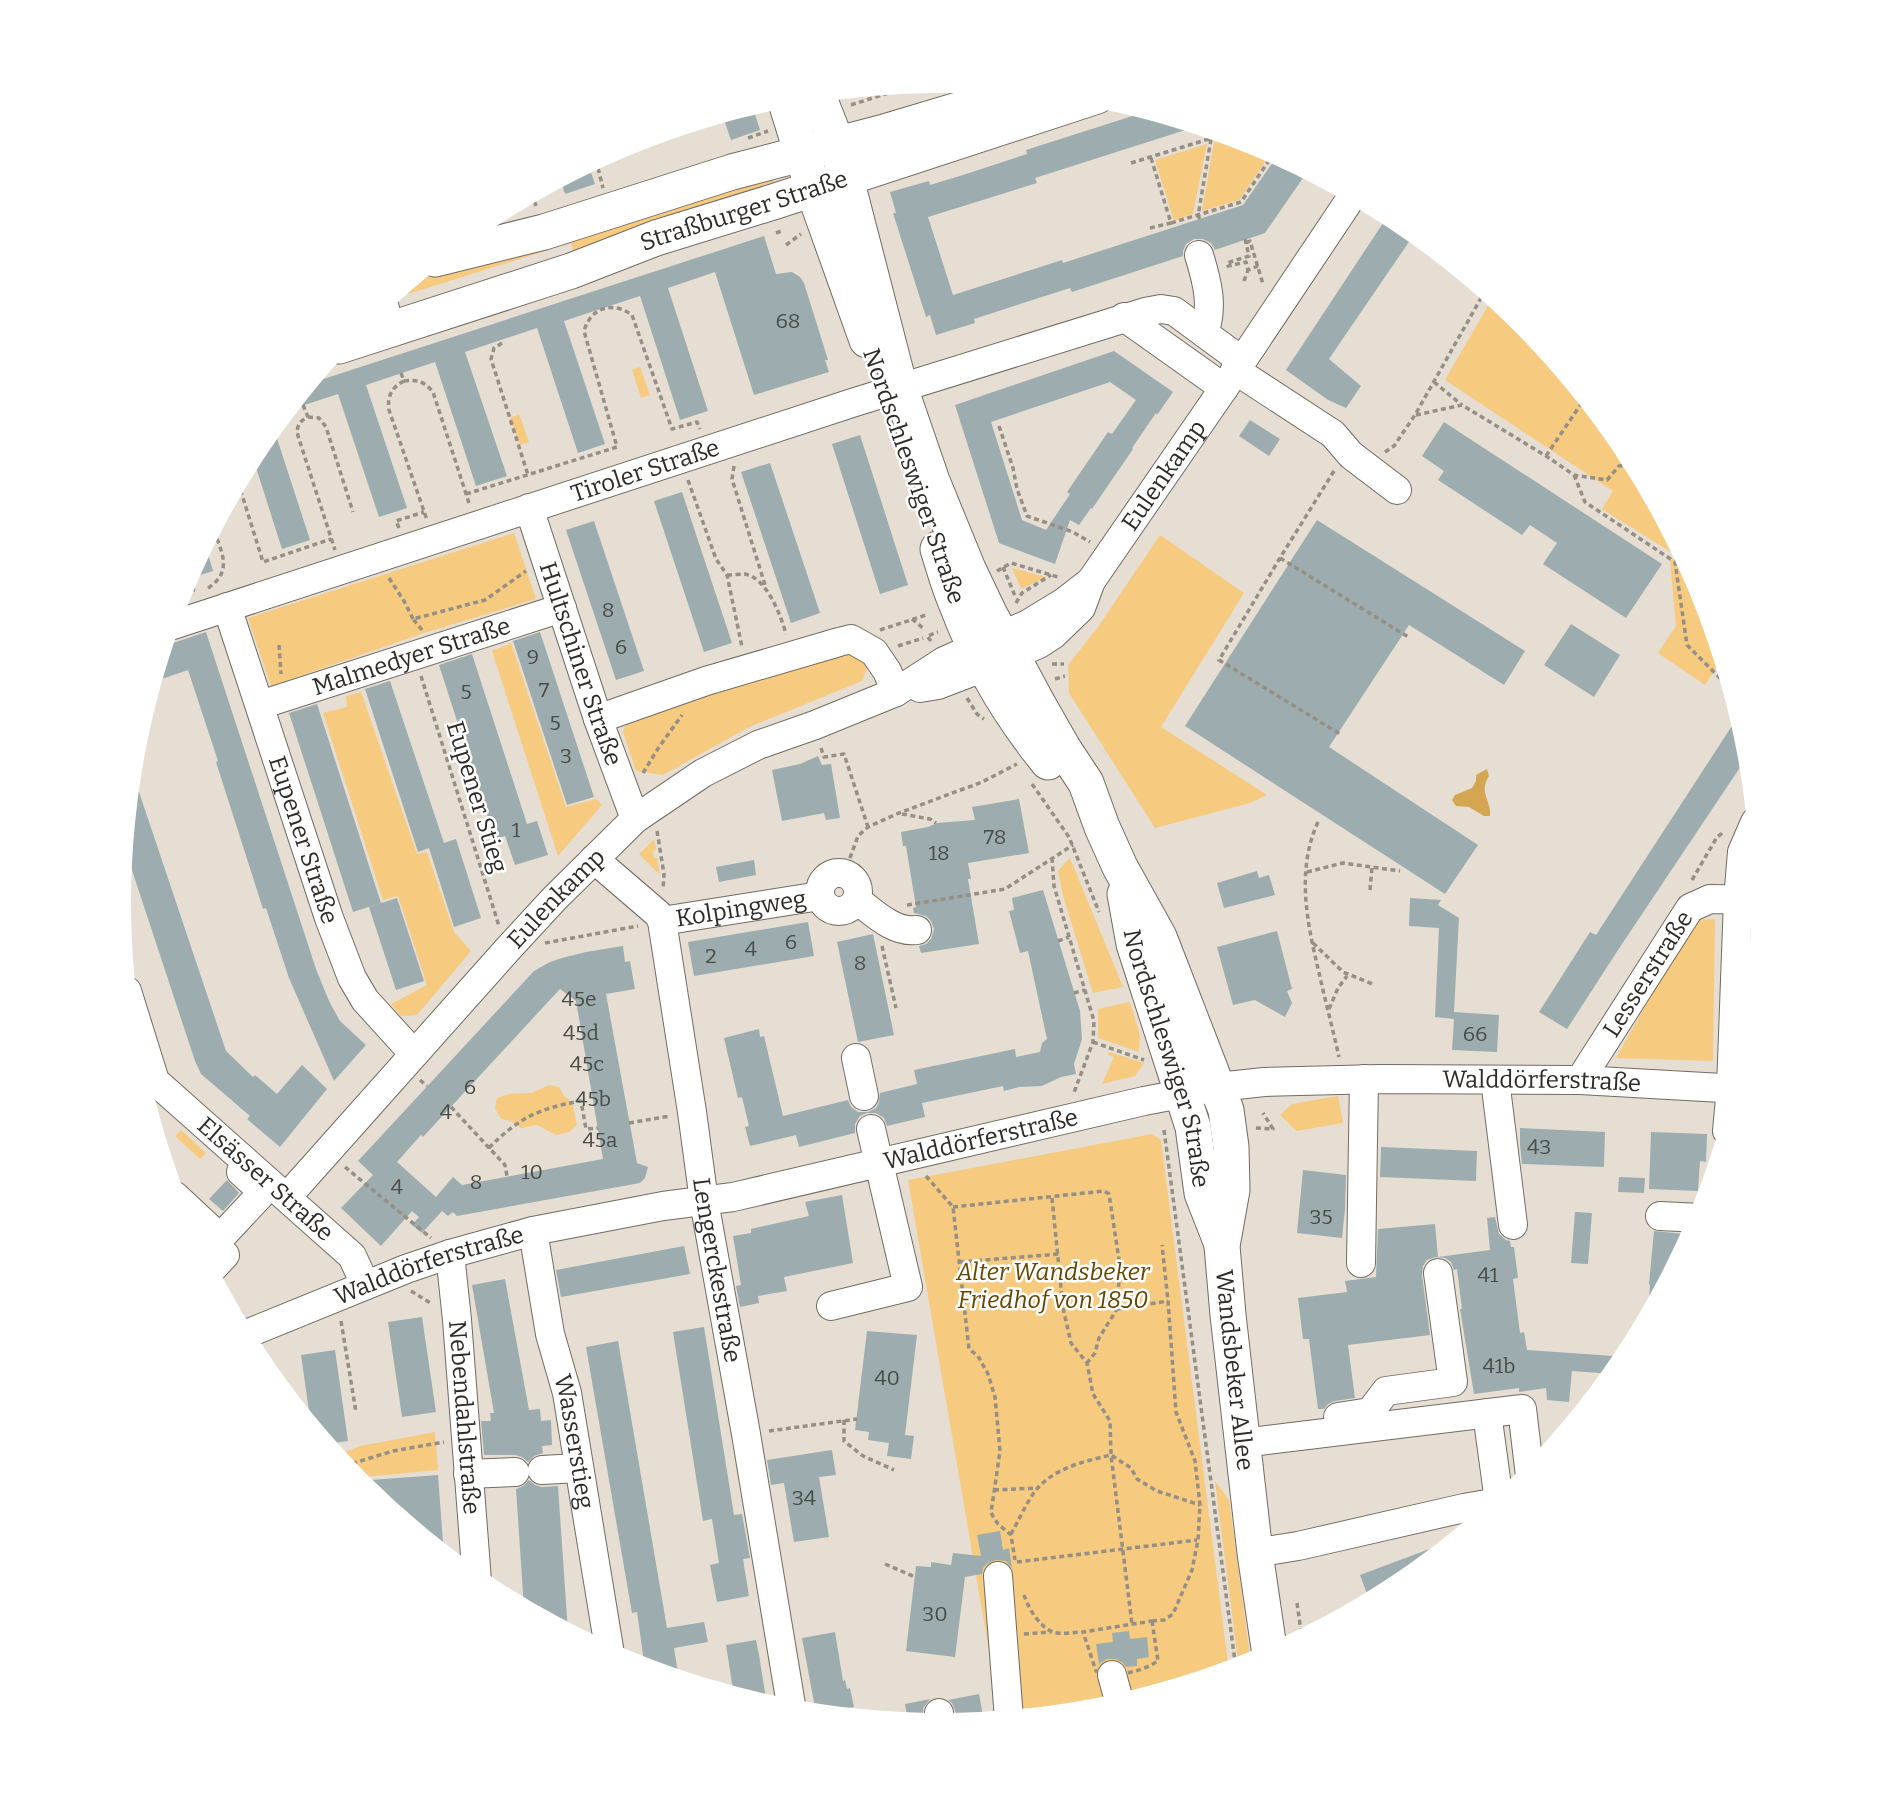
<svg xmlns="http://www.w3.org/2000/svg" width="1882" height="1806" font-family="Bitter,serif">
<rect width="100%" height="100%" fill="#e6ded2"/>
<path fill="#f6ca7f" d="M710,118L712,124L676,135L674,128Z
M1232,136L1256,143L1272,152L1239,200L1202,211L1214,142Z
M1207,144L1193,214L1174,221L1155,160Z
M771,171L774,182L667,216L570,265L573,249L571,243L408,294L405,284L422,270Z
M1493,297L1523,322L1625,446L1681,552L1678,557L1687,563L1701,589L1722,658L1705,685L1658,653L1676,626L1670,561L1677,556L1602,509L1613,491L1445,380Z
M640,367L650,395L641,398L632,370Z
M519,414L529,442L520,445L510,418Z
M514,533L536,599L424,633L271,686L248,618Z
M1160,535L1244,593L1161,727L1267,795L1250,803L1155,828L1069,693L1068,665L1098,627Z
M1012,568L1046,577L1021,589Z
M511,643L566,807L596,799L602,805L558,856L492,651Z
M859,651L867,667L862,681L749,727L663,775L636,771L623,732L630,715Z
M361,692L417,854L427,852L454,932L471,951L417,1015L401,1016L391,1004L427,985L398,896L383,900L323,713L347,707L346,696Z
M654,839L656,850L653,851L654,858H657L660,875L639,854Z
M1070,858L1123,987L1093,993L1063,896L1058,871Z
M1715,919L1713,1061L1616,1058L1694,920Z
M1130,1002L1140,1035L1139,1052L1098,1038V1009Z
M1109,1052L1144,1063L1135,1076L1102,1084L1114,1057L1108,1055Z
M549,1085L559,1087L564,1096L572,1102L577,1125L569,1132L556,1135L537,1125L521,1128L511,1121L501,1119L495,1108L497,1098L509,1094L531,1093Z
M1338,1096L1343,1123L1296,1131L1280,1115L1292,1104Z
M181,1130L206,1153L200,1159L175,1136Z
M1152,1134L1161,1140L1229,1671L1101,1710L1001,1720L908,1180Z
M435,1432L438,1470L354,1478L336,1456L360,1446Z
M1215,1481L1229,1500L1251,1664L1239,1668Z"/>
<path fill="#d5a652" d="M1487,769L1489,776C1478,792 1492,802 1490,816H1484L1469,807L1456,806L1452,800L1455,795L1472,788L1476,781V775Z"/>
<path fill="#9dadaf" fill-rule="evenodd" d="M752,105L760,130L731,140L722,114Z
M1148,111L1198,126L1035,178L1037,183L928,217L953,295L1062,260L1063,263L1243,205L1278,155L1304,169L1299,176L1303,178L1265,233L1215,250L1211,243L1203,239H1194L1186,244L1183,251V256L1072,292L1070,288L1020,304L974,319L975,323L936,335L930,315L926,317L893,213H896L890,192L929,181L930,185L963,175L1027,154L1026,150Z
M588,164L595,184L565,194L560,178Z
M1389,214L1398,219L1415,233L1329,359L1361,386L1346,408L1328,400L1286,370Z
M764,236L776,274L792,272L800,277L804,283L828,360H825L829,372L754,395L715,272L668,288L708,411L680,420L640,296L564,321L605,444L578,453L537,328L465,352L507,476L476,486L435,362L366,385L407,508L379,517L338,394L286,411L308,384Z
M1114,351L1173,392L1157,415L1156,413L1132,448L1133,449L1092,509L1091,508L1079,525L1070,520L1055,564L999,543L955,405ZM1110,382L1136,400L1112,434L1108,432L1067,492L1070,494L1046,530L1022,520L991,422Z
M1250,420L1280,439L1269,456L1239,436Z
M1444,422L1662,564L1626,618L1543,564L1557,543L1530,525L1522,535L1438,480L1444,471L1422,456Z
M273,426L310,540L282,549L252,455L257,446Z
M860,435L908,585L880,594L832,444Z
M770,463L820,613L791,623L741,472Z
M682,492L732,643L704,652L654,501Z
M1317,520L1525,651L1504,685L1409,625L1329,747L1478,845L1445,894L1185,726Z
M594,521L644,671L616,680L566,530Z
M205,544L213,571L185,580L204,546Z
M1571,624L1620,655L1594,697L1544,665Z
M206,632L316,969L329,1001L340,1021L366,1045L334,1081L289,978L266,908L263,909L216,762L218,761L188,670L153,682L164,646Z
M540,632L594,797L567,805L513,641Z
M472,654L527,824L537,821L548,855L515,865L505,836L495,839L439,665Z
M390,681L444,843L456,839L481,918L454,927L429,848L418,852L365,689Z
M317,704L381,903L353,912L289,713Z
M1739,715L1748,743L1749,754L1618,950L1567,1029L1539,1012L1590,932L1596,935Z
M818,756L822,765L831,764L840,818L826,820L824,813L782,821L772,770L800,764Z
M132,771L226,1051L253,1077L255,1075L277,1094L302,1065L327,1089L280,1147L247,1119L250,1116L201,1074L195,1061L124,846Z
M1019,799L1029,853L968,863L971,879H968L979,944L921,953L919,946L926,944L931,939L934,929L931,921L926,916L914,913L913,908L916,907L906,846H903L901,832L928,827L937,823L975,820L972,807Z
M754,860L756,875L719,882L716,867Z
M1257,871L1259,878L1269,875L1275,895L1224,908L1217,883Z
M1043,890L1080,1011L1082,1039L1074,1064L1076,1074L1061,1077L1042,1086L1019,1087L1004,1091L1003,1086L922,1103L925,1117L887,1126L884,1118L876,1113H867L860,1116L855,1124V1133L799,1147L796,1135L750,1146L745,1127L749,1126L742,1097L738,1098L724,1038L759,1029L760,1037L764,1036L783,1116L848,1100L851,1107L858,1112H868L876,1108L879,1102L880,1093L917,1084L914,1070L1015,1049L1016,1057L1040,1052L1042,1043L1047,1039L1028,951L1020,953L1009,911L1014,910L1012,898Z
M397,898L424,981L396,990L369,907Z
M1410,898L1441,900L1438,905L1459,918L1454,1012L1499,1015L1497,1052L1452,1050L1454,1019L1435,1017L1439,928L1409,926Z
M808,922L814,956L694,976L688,942Z
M1277,931L1292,989L1287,991L1292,1003L1285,1017L1255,1000L1233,1005L1217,947Z
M873,934L894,1035L858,1042L837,942Z
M623,946L625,962L630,961L635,989L606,994L637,1163L648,1167L645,1178L640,1183L457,1216L453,1212L448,1216L442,1211L422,1233L412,1225L419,1217L412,1211L381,1246L341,1208L373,1175L358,1161L534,971L550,962L562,958L586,952ZM560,989L576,1001L603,1159L462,1185L453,1177L436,1197L397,1162L421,1135L423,1137Z
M1520,1128L1605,1132L1604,1167L1522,1164L1520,1145Z
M1651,1132L1707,1134L1706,1162L1700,1161L1698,1191L1649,1189Z
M1381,1147L1477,1151L1476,1181L1380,1177Z
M1303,1170L1346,1175L1345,1209L1342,1238L1297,1233Z
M1619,1177L1645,1178L1644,1193L1618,1192Z
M227,1180L239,1193L223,1211L209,1199Z
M842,1195L853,1263L784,1277L787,1291L758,1296L759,1303L740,1307L736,1286L741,1285L733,1236L751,1233V1229L809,1216L805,1202Z
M1575,1212L1592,1213L1588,1264L1571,1263Z
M1495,1217L1499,1234L1506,1240L1510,1241L1511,1247H1514L1518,1278L1513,1279L1520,1333L1524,1332L1527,1350L1614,1356L1613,1374L1572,1371L1569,1402L1547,1400L1546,1388L1519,1392V1388L1474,1394L1460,1309H1462L1457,1269L1454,1270L1451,1262L1445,1258L1436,1257L1427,1260L1423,1266L1422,1275L1430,1335L1348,1345L1355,1398L1335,1401L1328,1404L1324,1409H1318L1309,1339H1303L1298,1298L1347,1292L1345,1281L1376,1277L1378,1229L1435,1224L1438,1257L1490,1250L1487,1218Z
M1654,1231L1685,1234L1684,1248L1648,1316L1650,1285L1649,1284Z
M684,1246L690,1274L561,1297L556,1270Z
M505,1279L529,1410L540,1409L541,1421L551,1420L552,1445L542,1446L543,1453L534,1456L528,1462L522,1457L515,1455H484L481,1421H491L490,1413H494L472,1285Z
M422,1317L436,1412L402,1417L388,1322Z
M704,1327L734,1515L742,1514L750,1558L743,1559L749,1596L717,1602L710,1565L719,1563L712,1519L703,1521L673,1332Z
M867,1331L917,1335L905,1435L914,1436L911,1459L887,1456L889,1443L868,1440L869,1432L855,1430Z
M618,1341L667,1628L704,1622L708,1642L674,1648L679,1679L645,1669L637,1612L632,1613L586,1347Z
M335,1350L348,1441L326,1444L311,1425L301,1355Z
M832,1450L836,1475L819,1477L829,1537L794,1542L784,1483L771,1485L767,1460Z
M438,1475L443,1542L430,1543L357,1481Z
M529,1480L535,1485L542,1487L558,1486L568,1632L524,1608L516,1489L523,1486Z
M1000,1531L1003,1550L1009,1548L1012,1568L1006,1561L996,1560L988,1563L983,1568L982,1574L965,1577L955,1657L906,1651L916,1566L931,1567V1562L951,1565L953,1553L981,1556L977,1535Z
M1448,1542L1449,1545L1398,1587L1370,1602L1360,1575Z
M1129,1631L1130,1639L1147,1637L1149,1657L1137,1659V1666L1126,1667L1123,1663L1116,1659H1107L1099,1664L1096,1644L1113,1642L1112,1633Z
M835,1632L843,1681L845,1680L847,1689L850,1688L854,1707L849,1708L851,1717L816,1713L802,1638Z
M756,1640L759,1655L767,1705L734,1696L726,1645Z
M979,1694L984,1721L957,1724L955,1710L952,1703L948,1700Z
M930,1699L923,1708L924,1722H908L905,1704Z"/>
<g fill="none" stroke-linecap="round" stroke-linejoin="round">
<defs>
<g id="minor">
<path d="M1199,255C1207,281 1214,307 1204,333"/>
<path d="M383,302L391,329"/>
<path d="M1124,317L1224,388"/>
<path d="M1235,370L1333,434L1351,455L1397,490"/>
<path id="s1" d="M529,508L598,719L635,819"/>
<path id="s2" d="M227,607L329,918L352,978L365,1000L414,1054"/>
<path id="s3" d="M170,626L852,403L1145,312L1161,309L1174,311L1242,361"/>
<path id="s4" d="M920,688L938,685L985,667L1039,644L1053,635L1081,608L1091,581L1224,388L1353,195"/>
<path id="s5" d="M260,705L562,608"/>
<path d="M598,719L706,681L839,642L851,639L874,652L887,671L896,692"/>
<path id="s6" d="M594,859L658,914L662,921L692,1112L704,1201L746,1434L792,1711"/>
<circle cx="839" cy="892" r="19"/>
<path d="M857,900C874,913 894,933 917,930"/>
<path id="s7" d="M662,921L820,896"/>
<path id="s8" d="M127,991L155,1081L352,1256L365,1284"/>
<path d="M856,1058L864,1096"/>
<path d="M1495,1080L1513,1225"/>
<path id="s9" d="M1580,1080L1690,908L1710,899L1763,900"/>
<path d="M1727,1131L1731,1088L1738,900L1742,852L1755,822"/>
<path d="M175,1196L220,1238L263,1192L241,1172"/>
<path id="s10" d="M287,1197L507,950L554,899L635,819L703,773L758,745L815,725L896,692L944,661L1028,624L1064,602L1091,581"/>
<path d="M1660,1216L1701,1218"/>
<path id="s11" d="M533,1231L550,1334L567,1393L610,1654"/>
<path d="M199,1232L225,1255L210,1271"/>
<path id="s12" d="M450,1254L457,1320L477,1581"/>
<path d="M1361,1263L1364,1079"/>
<path d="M831,1306L908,1287L871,1129"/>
<path id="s13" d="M244,1335L406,1269L450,1254L533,1231L663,1206L733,1197L1144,1101L1218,1087L1264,1082L1380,1079L1580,1080L1740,1089"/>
<path d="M1487,1413L1499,1501"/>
<path d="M1338,1417L1370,1412L1386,1391L1453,1382L1438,1273"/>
<path d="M1243,1443L1522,1409L1530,1476"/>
<path d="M542,1470L579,1468"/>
<path d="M468,1474L515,1472"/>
<path d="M1255,1553L1298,1546L1464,1508L1503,1501"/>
<path d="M998,1576L1009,1719"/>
<path d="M1112,1675L1120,1704"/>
<path d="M939,1713L941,1725"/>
</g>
<g id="major">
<path id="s14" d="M817,93L837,144L900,388L932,481L968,569L989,613L1039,706L1063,748L1086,783L1102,827L1120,867L1159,937L1226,1110L1231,1147L1232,1190L1222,1246L1228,1315L1255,1553L1270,1655"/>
<path d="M784,96L813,189L867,340"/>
<path d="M435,259L544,232L732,172L881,133L1028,89"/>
<path id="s15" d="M339,346L571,271L656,238L776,201L1097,96"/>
<path d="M938,549C944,568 949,587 957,605C978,661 1010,715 1048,762"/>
<path id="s16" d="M1125,894L1134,944L1193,1127L1202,1193L1222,1244"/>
</g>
</defs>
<use href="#minor" stroke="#726b61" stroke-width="30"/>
<use href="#major" stroke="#726b61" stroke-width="37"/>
<path stroke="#958f86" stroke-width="3.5" stroke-dasharray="5 3.5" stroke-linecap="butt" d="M851,105L922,82
M748,138L768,131
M1151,158L1171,223L1241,202L1274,153
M596,160L603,188
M1131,163L1225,134
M532,194L536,206
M1200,219L1198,216L1211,139
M1150,228L1171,223
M776,233L784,230
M1245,239L1249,256L1227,263L1228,266L1246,262L1248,270L1258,266
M1246,243L1250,241L1263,284
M786,245L801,234
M1244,281L1248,270
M502,343L494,348L491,359L528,475
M401,373L404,381C417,379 425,382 433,392L469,503
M404,381C392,387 387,396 389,410L427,520
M1434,382L1462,405
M303,405L308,417C299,421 296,427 298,436L335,550
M1416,415L1462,405L1546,456L1574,475L1607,480L1619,466L1635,464
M308,417L319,418L326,427L353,512
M999,426L1013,468L1017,489L1027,516L1073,532L1090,542
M1385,452L1394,446L1415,415L1485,291
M1546,456L1585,398
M734,466L732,479L766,588
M1334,471L1280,558L1219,660L1340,734
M1574,475L1585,502L1675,562L1687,645L1731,689
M688,480L716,559L727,575L742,647
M238,482L263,562L331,539
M466,494L617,447L584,331C591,307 613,301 632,315L672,429L697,422L700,429
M399,528L396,521L424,512
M1280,558L1410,638
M1003,567L1015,596
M997,571L1011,563L1058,577
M727,575C733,575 740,574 745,574C767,578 781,616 786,634
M389,578L404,601L413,619
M182,587L198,591
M208,588C234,571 221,551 213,528
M1016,603L1022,593L1051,575
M912,619L924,629
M422,630L413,619L485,600L526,571
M880,630L926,615
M931,641L927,636L938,632
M279,645L281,674
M898,646L923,638
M1052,664H1064
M421,676L499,926
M1055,679L1065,676
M967,698L977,714L984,719
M821,748L824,757L844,754L868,827
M643,773L659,747L682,715
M1032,784L1069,837L1099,912
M902,814L930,819L936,823
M1318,822C1295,872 1308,927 1320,977C1326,1004 1333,1030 1339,1057
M657,831L664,874L663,890
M1052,858L1054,886L1094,1021L1093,1042L1073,1095
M1307,872L1343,863L1400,871
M844,874L858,836L868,827L899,813L982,782L1017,764
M1692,880L1717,837L1724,832
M1370,890L1372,867
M907,905L1005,889L1073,845
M1058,941L1069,937
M545,943L638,926
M1313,943L1343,972L1375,985
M882,946L896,1008
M1074,993L1085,990
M1329,1009L1338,988L1347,976
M1093,1042L1144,1060
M420,1080L427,1086
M451,1107L505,1165L507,1176
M629,1123L670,1116
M1256,1128L1273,1129L1263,1113
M1164,1130L1236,1669
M489,1148C518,1118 540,1108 581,1101L586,1129L598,1128
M345,1167L431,1238
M926,1176L953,1207L969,1349L978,1356L988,1374L995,1397L1000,1451L991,1513L998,1524L1011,1535L1015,1560
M1052,1198L1063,1308L1071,1343L1087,1363L1093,1394L1110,1421L1111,1455L1132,1624
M953,1207L1104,1191L1109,1194L1120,1266L1117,1309L1099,1338L1095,1353L1087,1363
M960,1262L1059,1254
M411,1291L432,1304
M1117,1309L1168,1301
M341,1321L356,1412
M844,1420V1441L863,1456L894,1470
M769,1431L857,1419
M344,1466L393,1451L444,1442
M994,1490L1038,1488
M1011,1534C1019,1520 1026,1503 1036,1490C1054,1468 1085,1461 1111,1455L1131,1468L1137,1479L1157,1491L1200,1505
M1017,1562L1197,1540
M885,1564L915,1577
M1024,1595C1028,1607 1039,1627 1053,1632C1061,1635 1075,1632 1083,1632
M1297,1603L1302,1638
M1152,1621L1164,1620L1173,1614L1192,1570L1198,1540L1200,1505L1195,1461L1176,1412L1168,1301L1162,1245
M1152,1621L1158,1661C1139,1673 1118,1677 1096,1671L1083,1632Z
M1024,1634L1051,1632"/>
<use href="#minor" stroke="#fff" stroke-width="28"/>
<use href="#major" stroke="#fff" stroke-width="35"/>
</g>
<g text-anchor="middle" stroke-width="5" stroke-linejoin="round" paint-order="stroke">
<g font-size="21" fill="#4a4c48">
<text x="788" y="328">68</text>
<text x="608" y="617">8</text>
<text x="621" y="654">6</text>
<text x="533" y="664">9</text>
<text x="544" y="697">7</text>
<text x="466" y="699">5</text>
<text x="555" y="730">5</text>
<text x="566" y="763">3</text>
<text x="516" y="837">1</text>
<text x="995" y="844">78</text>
<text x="939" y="860">18</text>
<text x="791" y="949">6</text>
<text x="751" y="956">4</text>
<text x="711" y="963">2</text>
<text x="860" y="970">8</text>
<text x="579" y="1006">45e</text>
<text x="581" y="1040">45d</text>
<text x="1475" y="1041">66</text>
<text x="587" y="1071">45c</text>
<text x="470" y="1094">6</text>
<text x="593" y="1106">45b</text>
<text x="446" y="1119">4</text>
<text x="600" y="1147">45a</text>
<text x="1539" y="1154">43</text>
<text x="532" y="1179">10</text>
<text x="476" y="1189">8</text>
<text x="397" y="1194">4</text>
<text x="1321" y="1224">35</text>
<text x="1488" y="1282">41</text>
<text x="1499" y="1373">41b</text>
<text x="887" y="1385">40</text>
<text x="804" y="1505">34</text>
<text x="935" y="1621">30</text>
</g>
<g font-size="24" fill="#2e2b26" stroke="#fff">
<text dy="8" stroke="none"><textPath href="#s15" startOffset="427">Straßburger Straße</textPath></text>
<text dy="8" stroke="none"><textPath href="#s3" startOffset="500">Tiroler Straße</textPath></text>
<text transform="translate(914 476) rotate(71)" y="8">Nordschleswiger Straße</text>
<text dy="8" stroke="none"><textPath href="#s4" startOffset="340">Eulenkamp</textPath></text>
<text dy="8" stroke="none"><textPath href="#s5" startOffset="159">Malmedyer Straße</textPath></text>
<text dy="8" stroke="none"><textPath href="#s1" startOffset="164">Hultschiner Straße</textPath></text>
<text transform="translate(477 797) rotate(73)" y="8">Eupener Stieg</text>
<text dy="8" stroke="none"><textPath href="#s2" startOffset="245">Eupener Straße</textPath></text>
<text dy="8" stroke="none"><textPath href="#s10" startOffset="402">Eulenkamp</textPath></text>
<text dy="8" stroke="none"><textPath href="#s7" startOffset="80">Kolpingweg</textPath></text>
<text dy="8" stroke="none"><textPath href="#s9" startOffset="126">Lesserstraße</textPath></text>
<text dy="8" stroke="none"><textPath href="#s16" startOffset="170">Nordschleswiger Straße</textPath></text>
<text dy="8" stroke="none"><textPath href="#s13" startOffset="1332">Walddörferstraße</textPath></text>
<text dy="8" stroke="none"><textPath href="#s13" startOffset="765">Walddörferstraße</textPath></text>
<text dy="8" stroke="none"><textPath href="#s8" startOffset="242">Elsässer Straße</textPath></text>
<text dy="8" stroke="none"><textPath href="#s13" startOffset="198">Walddörferstraße</textPath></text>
<text dy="8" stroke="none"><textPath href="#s6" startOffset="446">Lengerckestraße</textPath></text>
<text dy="8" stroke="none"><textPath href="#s14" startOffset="1363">Wandsbeker Allee</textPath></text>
<text dy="8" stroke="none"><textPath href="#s12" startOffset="164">Nebendahlstraße</textPath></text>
<text dy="8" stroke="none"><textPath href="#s11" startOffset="215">Wasserstieg</textPath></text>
</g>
<g font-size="24" font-style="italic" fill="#654500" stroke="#fff">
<text x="1053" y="1280">Alter Wandsbeker<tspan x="1053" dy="28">Friedhof von 1850</tspan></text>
</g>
</g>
<path d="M0 0H1882V1806H0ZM131 903a810 810 0 1 1 1620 0a810 810 0 1 1-1620 0Z" fill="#fff" fill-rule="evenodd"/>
</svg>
